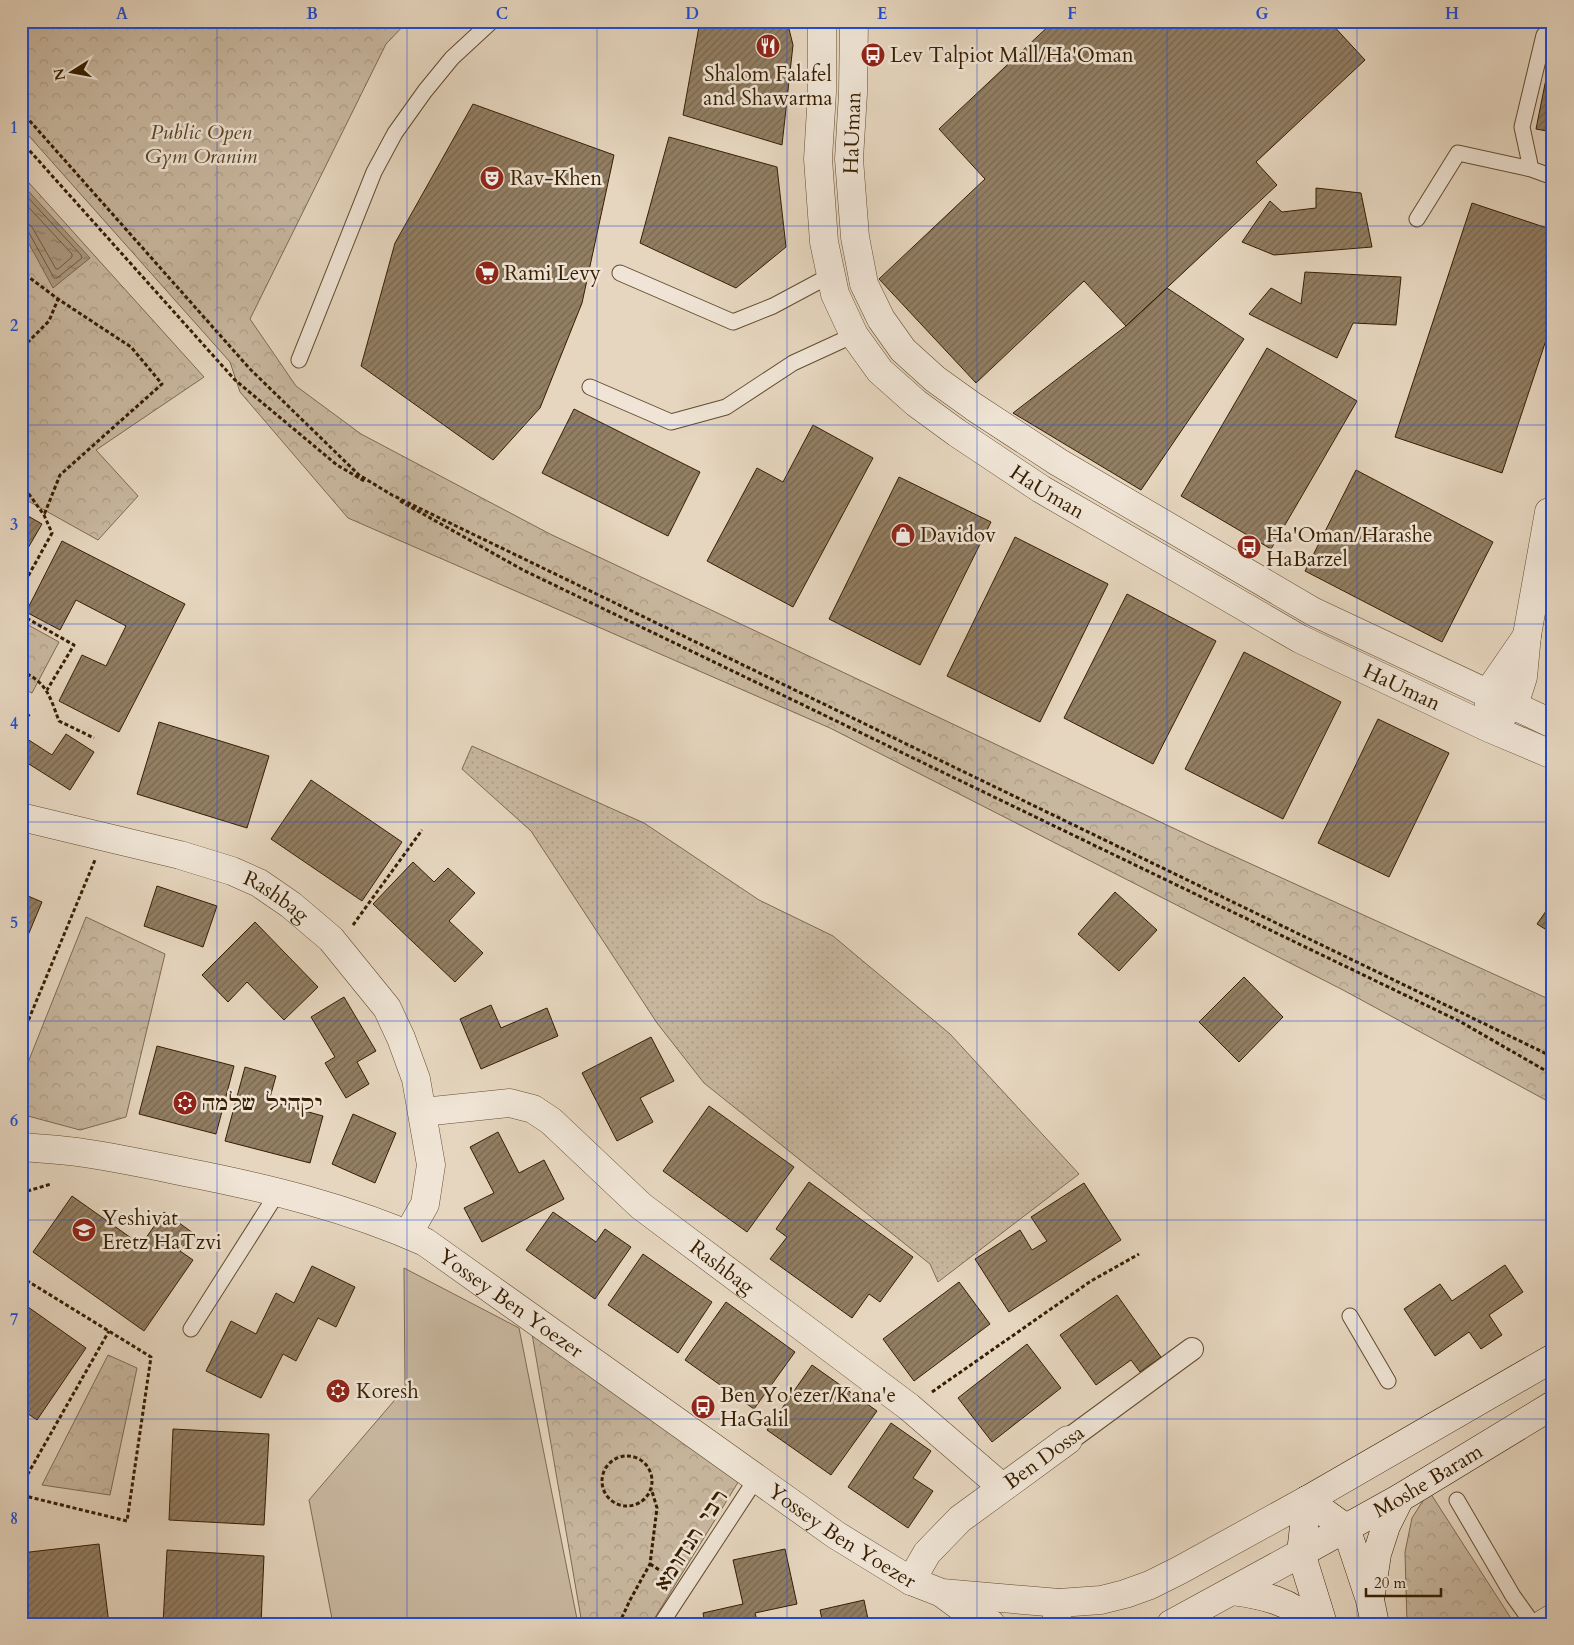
<svg xmlns="http://www.w3.org/2000/svg" width="1574" height="1645" font-family="Cardo,'Frank Ruhl Libre',serif">
<defs>
<pattern id="grass-dots" width="8" height="8" patternUnits="userSpaceOnUse" patternTransform="scale(1.25)"><rect width="8" height="8" fill="#c8b79f"/><path d="M2 2h.1M6 6h.1" fill="none" stroke="#ac9d87" stroke-width="1.8" stroke-linecap="round"/></pattern>
<pattern id="park-crowns" width="20" height="18" patternUnits="userSpaceOnUse" patternTransform="scale(1.25)"><rect width="20" height="18" fill="#c8b79f"/><path d="M2 6a3 3 0 1 1 6 0M12 15a3 3 0 1 1 6 0" fill="none" stroke="#ac9d87"/></pattern>
<pattern id="water-ripples" width="26" height="14" patternUnits="userSpaceOnUse" patternTransform="scale(1.25)"><rect width="26" height="14" fill="#aa977e"/><path d="M2 4q2-2 4 0t4 0M15 11q2-2 4 0t4 0" fill="none" stroke="#8b7b65"/></pattern>
<pattern id="building-hatch" width="6" height="6" patternUnits="userSpaceOnUse" patternTransform="scale(1.25)"><rect width="6" height="6" fill="#927e63"/><path d="M-1 1l2-2M0 6l6-6M5 7l2-2" fill="none" stroke="#78674f"/></pattern>
</defs>
<rect width="100%" height="100%" fill="#e6d6bf"/>
<filter id="stains"><feTurbulence type="fractalNoise" baseFrequency=".004" numOctaves="4"/><feColorMatrix values="0 0 0 0 .2 0 0 0 0 .09 0 0 0 0 .02 0 0 0 .5 -.17"/></filter>
<radialGradient id="worn" r=".72"><stop offset=".6" stop-color="#630" stop-opacity="0"/><stop offset="1" stop-color="#630" stop-opacity=".3"/></radialGradient>
<path fill="url(#grass-dots)" stroke="#806a50" d="M472,746L644,823L759,900L833,936L950,1034L1079,1174L938,1282L930,1264L704,1083L657,1023L531,831L462,769Z"/>
<path fill="url(#park-crowns)" stroke="#806a50" d="M21,21H408L386,44L250,319L296,386L361,434L550,534L1207,844L1553,1001V1104L1343,990L830,728L348,518L240,392L230,362L21,127Z
M21,174L204,377L96,450L138,496L98,540L21,497Z
M21,621L59,642L32,693L21,688Z
M86,917L165,954L126,1117L80,1130L28,1116L21,1105V1080Z
M531,1328L745,1471L651,1624H582Z
M108,1355L137,1368L110,1495L42,1485Z
M1429,1491L1514,1623L1513,1624H1407L1405,1552L1412,1518Z
M1245,1618L1263,1621L1269,1624H1219Z"/>
<path fill="#c8b79f" stroke="#806a50" d="M404,1268L519,1328L578,1624H333L309,1500L405,1388Z"/>
<path fill="url(#water-ripples)" stroke="#7c674c" d="M21,183L90,258L53,288L21,229Z"/>
<g fill="none" stroke-linecap="round" stroke-linejoin="round">
<path stroke="#705a3f" stroke-width="1" d="M21,190L81,255L82,258L57,278H54L28,231L21,229
M21,199L72,254V257L58,269H56L32,227L28,223L21,222"/>
</g>
<path fill="url(#building-hatch)" stroke="#371e00" d="M700,21H787L793,45L782,145L683,115Z
M1054,21H1329L1365,60L1256,162L1277,185L1126,326L1084,281L976,383L879,279L985,179L939,129Z
M1548,69L1553,70V153L1548,152L1552,132L1536,129Z
M473,104L614,155L582,303L540,408L493,460L361,366L395,243Z
M669,137L777,167L786,247L736,288L640,243Z
M1316,188L1361,193L1372,247L1274,255L1242,242L1270,201L1282,212L1316,208Z
M1472,203L1553,230V319L1502,473L1395,437Z
M1305,272L1401,277L1396,325L1353,323L1337,358L1249,314L1271,288L1301,304Z
M1167,288L1244,339L1141,490L1013,413L1126,326Z
M1267,348L1357,401L1271,549L1181,496Z
M574,409L700,472L668,536L542,473Z
M813,425L873,458L793,607L707,561L757,468L783,482Z
M1356,470L1493,542L1442,642L1305,571Z
M899,477L991,522L920,665L829,619Z
M21,512L42,524L21,560Z
M1015,537L1108,584L1040,722L947,676Z
M62,541L185,604L119,732L59,701L82,655L106,666L126,626L76,600L60,630L26,612Z
M1127,594L1216,641L1153,764L1064,718Z
M1553,642V678L1550,662Z
M1244,652L1341,702L1283,819L1185,769Z
M21,709L30,715L21,728Z
M1378,719L1449,753L1389,877L1318,843Z
M159,722L269,756L247,828L137,794Z
M66,734L94,752L70,790L21,759V735L52,755Z
M311,780L402,842L362,901L271,839Z
M413,862L434,882L448,868L475,893L449,921L483,953L455,982L373,904Z
M157,886L217,906L203,947L144,926Z
M1115,892L1157,930L1119,971L1078,934Z
M21,893L42,902L21,952Z
M1553,901V934L1537,924Z
M255,922L318,987L284,1020L247,982L228,1002L202,975Z
M1244,977L1283,1017L1239,1062L1199,1022Z
M344,997L376,1051L357,1062L369,1084L346,1098L325,1063L335,1057L311,1017Z
M491,1005L501,1028L547,1008L558,1036L481,1069L460,1019Z
M651,1037L674,1081L640,1098L653,1122L617,1141L582,1073Z
M157,1046L234,1066L216,1134L139,1114Z
M245,1067L276,1076L269,1101L323,1116L310,1163L225,1141Z
M709,1106L794,1167L747,1232L663,1171Z
M353,1114L396,1133L375,1183L332,1164Z
M498,1132L519,1173L544,1160L564,1199L482,1242L464,1208L494,1193L470,1147Z
M809,1182L913,1257L880,1302L869,1294L852,1318L770,1259L787,1237L776,1229Z
M1084,1183L1121,1240L1009,1312L975,1259L1020,1230L1032,1250L1047,1241L1031,1217Z
M72,1196L141,1245L164,1212L193,1233L180,1251L193,1260L144,1331L33,1252Z
M553,1212L596,1242L605,1229L631,1247L595,1299L526,1250Z
M643,1254L712,1302L678,1353L608,1305Z
M1505,1265L1523,1292L1489,1315L1502,1335L1481,1349L1469,1332L1435,1356L1404,1309L1440,1284L1452,1301Z
M312,1266L355,1287L336,1327L318,1318L296,1361L283,1354L261,1398L206,1371L231,1321L256,1334L276,1293L294,1303Z
M959,1282L990,1324L914,1381L883,1339Z
M1117,1295L1161,1357L1140,1372L1131,1360L1096,1385L1060,1335Z
M21,1302L86,1348L37,1420L21,1409Z
M726,1302L795,1352L754,1409L685,1360Z
M1027,1344L1061,1388L992,1442L958,1398Z
M812,1365L877,1411L831,1475L767,1430Z
M891,1423L931,1451L913,1478L933,1491L908,1528L848,1487Z
M173,1429L269,1434L264,1525L169,1520Z
M99,1544L109,1624H21V1553Z
M785,1549L797,1604L755,1613L758,1624H705L703,1613L743,1604L733,1560Z
M167,1550L264,1556L261,1624H163Z
M864,1600L869,1624H823L820,1610Z"/>
<g fill="none" stroke-linecap="round" stroke-linejoin="round">
<defs>
<path id="service" d="M1553,37L1544,35L1522,127L1531,169L1553,177
M1417,219L1458,153L1531,169
M620,273L733,322L773,306L831,275
M299,360L374,172L395,133L425,91L452,58L492,21
M590,387L671,422L726,407L793,363L854,335
M1350,1316L1388,1381
M191,1329L278,1192
M1457,1500L1513,1596L1533,1624
M661,1624L756,1479"/>
<path id="pedestrian" d="M1068,1440L1192,1349"/>
<g id="minor">
<path id="s1" d="M21,817L180,855L232,871L259,883L291,905L331,939L387,1008L401,1038L416,1079L431,1165L425,1204L408,1234"/>
<path id="s2" d="M423,1112L510,1103L533,1109L551,1121L641,1206L909,1407L1002,1487"/>
<path d="M911,1581L927,1553L960,1519L1068,1440"/>
<path d="M1056,1624L1059,1603"/>
<path d="M1543,1624L1553,1618"/>
</g>
<g id="tertiary">
<path id="s3" d="M822,21V92L818,159L824,242L835,294L854,335L880,371L916,403L957,433L1041,489L1300,639L1489,728L1553,755"/>
<path d="M854,21L853,93L849,159L855,237L864,284L881,319L903,350L935,379L974,407L1058,462L1314,612L1553,724"/>
<path d="M1489,712V694L1494,684L1527,636"/>
<path d="M1501,716L1514,705L1523,677L1527,635L1549,512L1553,513"/>
<path id="s4" d="M23,1147C43,1149 64,1150 84,1153C118,1158 151,1165 185,1172C267,1188 349,1208 425,1242L836,1535L911,1581L942,1593L1059,1603L1101,1600L1125,1594L1150,1585L1180,1570L1307,1500"/>
<path d="M943,1594L977,1619L991,1624"/>
<path d="M1171,1624L1301,1553"/>
</g>
<g id="secondary">
<path d="M1307,1500L1553,1358"/>
<path d="M1307,1500L1346,1528L1370,1600L1375,1624"/>
<path d="M1307,1500L1301,1553L1323,1624"/>
<path id="s5" d="M1301,1553L1400,1498L1553,1405"/>
<path d="M1232,1591C1262,1595 1292,1601 1313,1624"/>
<path d="M1371,1594L1377,1554L1386,1526L1400,1498"/>
</g>
</defs>
<use href="#service" stroke="#634c30" stroke-width="17"/>
<use href="#pedestrian" stroke="#634c30" stroke-width="24"/>
<use href="#minor" stroke="#634c30" stroke-width="29"/>
<use href="#tertiary" stroke="#634c30" stroke-width="29"/>
<use href="#secondary" stroke="#371e00" stroke-width="29"/>
<path stroke="#371e00" stroke-width="3" stroke-dasharray="4 2.5" stroke-linecap="butt" d="M21,111L250,369L359,475L392,495L1553,1057
M21,141L235,380L337,465L366,482
M21,262L26,275L58,299L131,347L162,384L60,475L44,515
M21,345L28,342L49,321L58,299
M21,483L44,515L52,533L21,589
M400,501L523,570L1461,1022L1553,1075
M21,615L74,645L47,690
M21,671C47,682 50,697 59,721L94,738
M353,925L422,830
M21,1038L95,860
M21,1193L51,1184
M21,1277L151,1357L127,1521L21,1495
M932,1392L1091,1281L1139,1254
M602 1481a25 25 0 1 1 50 0a25 25 0 1 1-50 0Z
M21,1486L109,1331
M650,1564L669,1576
M619,1624L630,1600L650,1564L657,1508L651,1488"/>
<use href="#service" stroke="#efe4d5" stroke-width="15"/>
<use href="#pedestrian" stroke="#efe4d5" stroke-width="22"/>
<use href="#minor" stroke="#efe4d5" stroke-width="28"/>
<use href="#tertiary" stroke="#efe4d5" stroke-width="28"/>
<use href="#secondary" stroke="#efe4d5" stroke-width="28"/>
</g>
<path fill="none" stroke="#1d4ed8" stroke-width="1" stroke-opacity="0.55" d="M217,21V1624M407,21V1624M597,21V1624M787,21V1624M977,21V1624M1167,21V1624M1357,21V1624M21,226H1553M21,425H1553M21,624H1553M21,822H1553M21,1021H1553M21,1220H1553M21,1419H1553"/>
<defs>
<symbol id="restaurant-disc" viewBox="-11 -11 22 22"><circle r="9.5" fill="#8f2418" stroke="#efe4d5"/><path d="M-5-6h1v4h1v-4h1v4h1v-4h1v5L-1.5 .5V6h-2V.5L-5-1ZM5-6V6H3V1.5H1.5Q1.5-4 5-6Z" fill="#fff"/></symbol>
<symbol id="bus-disc" viewBox="-11 -11 22 22"><circle r="9.5" fill="#8f2418" stroke="#efe4d5"/><path d="M-5-6H5V4H4V6H2V4H-2V6H-4V4H-5ZM-3.5-4V0h7V-4ZM-3.5 1.2v1.5H-2V1.2ZM2 1.2v1.5H3.5V1.2Z" fill="#fff"/></symbol>
<symbol id="theatre-disc" viewBox="-11 -11 22 22"><circle r="9.5" fill="#8f2418" stroke="#efe4d5"/><path d="M-5-5.5Q0-4 5-5.5V0Q5 5 0 6Q-5 5-5 0ZM-3.3-2.5H-1v1.5H-3.3ZM1-2.5H3.3v1.5H1ZM-2.8 1Q0 5.5 2.8 1Z" fill="#fff"/></symbol>
<symbol id="supermarket-disc" viewBox="-11 -11 22 22"><circle r="9.5" fill="#8f2418" stroke="#efe4d5"/><path d="M-6-5.5h2.5l.6 2H6L4.5 2H-2.5L-4.4-4H-6ZM-1.5 3.2a1.3 1.3 0 1 0 .1 0ZM3 3.2a1.3 1.3 0 1 0 .1 0Z" fill="#fff"/></symbol>
<symbol id="shop-disc" viewBox="-11 -11 22 22"><circle r="9.5" fill="#8f2418" stroke="#efe4d5"/><path d="M-5-2.5h2.3a2.7 3.5 0 0 1 5.4 0H5L5.5 6h-11ZM-1.5-2.5h3a1.5 2.3 0 0 0-3 0Z" fill="#fff"/></symbol>
<symbol id="synagogue-disc" viewBox="-11 -11 22 22"><circle r="9.5" fill="#8f2418" stroke="#efe4d5"/><path d="M0-6.5L5.6 3.2H-5.6ZM0 6.5L5.6-3.2H-5.6Z" fill="#fff"/></symbol>
<symbol id="university-disc" viewBox="-11 -11 22 22"><circle r="9.5" fill="#8f2418" stroke="#efe4d5"/><path d="M0-5L7-2L0 1L-7-2ZM-4 1L0 2.5L4 1V4Q0 6-4 4Z" fill="#fff"/></symbol>
</defs>
<g fill-rule="evenodd">
<use href="#restaurant-disc" x="754" y="32" width="28" height="28"/>
<use href="#bus-disc" x="859" y="41" width="28" height="28"/>
<use href="#theatre-disc" x="478" y="164" width="28" height="28"/>
<use href="#supermarket-disc" x="473" y="259" width="28" height="28"/>
<use href="#shop-disc" x="889" y="521" width="28" height="28"/>
<use href="#bus-disc" x="1235" y="533" width="28" height="28"/>
<use href="#synagogue-disc" x="171" y="1089" width="28" height="28"/>
<use href="#university-disc" x="70" y="1216" width="28" height="28"/>
<use href="#synagogue-disc" x="324" y="1377" width="28" height="28"/>
<use href="#bus-disc" x="689" y="1393" width="28" height="28"/>
</g>
<g text-anchor="middle" stroke-width="5" stroke-linejoin="round" paint-order="stroke">
<g font-size="21" fill="#371e00" stroke="#efe4d5" text-anchor="start">
<text x="890" y="62">Lev Talpiot Mall/Ha'Oman</text>
<text x="768" y="81" text-anchor="middle">Shalom Falafel<tspan x="768" dy="24">and Shawarma</tspan></text>
<text x="510" y="185">Rav-Khen</text>
<text x="504" y="280">Rami Levy</text>
<text x="920" y="542">Davidov</text>
<text x="1266" y="542">Ha'Oman/Harashe<tspan x="1266" dy="24">HaBarzel</tspan></text>
<text x="202" y="1110">יקהיל שלמה</text>
<text x="102" y="1225">Yeshivat<tspan x="102" dy="24">Eretz HaTzvi</tspan></text>
<text x="356" y="1398">Koresh</text>
<text x="720" y="1402">Ben Yo'ezer/Kana'e<tspan x="720" dy="24">HaGalil</tspan></text>
</g>
<g font-size="21" font-style="italic" fill="#5b4428" stroke="#efe4d5">
<text x="201" y="139">Public Open<tspan x="201" dy="24">Gym Oranim</tspan></text>
</g>
<g font-size="21" fill="#371e00" stroke="#efe4d5">
<text transform="translate(852 133) rotate(-88)" y="7">HaUman</text>
<text dy="7" stroke="none"><textPath href="#s3" startOffset="571">HaUman</textPath></text>
<text dy="7" stroke="none"><textPath href="#s3" startOffset="976">HaUman</textPath></text>
<text dy="7" stroke="none"><textPath href="#s1" startOffset="269">Rashbag</textPath></text>
<text dy="7" stroke="none"><textPath href="#s2" startOffset="358">Rashbag</textPath></text>
<text dy="7" stroke="none"><textPath href="#s4" startOffset="520">Yossey Ben Yoezer</textPath></text>
<text transform="translate(1044 1457) rotate(-36)" y="7">Ben Dossa</text>
<text dy="7" stroke="none"><textPath href="#s5" startOffset="146">Moshe Baram</textPath></text>
<text dy="7" stroke="none"><textPath href="#s4" startOffset="925">Yossey Ben Yoezer</textPath></text>
<text transform="translate(691 1540) rotate(-57)" y="7">רבי תנחומא</text>
</g>
</g>
<rect width="1574" height="1645" fill="none" stroke="#e6d6bf" stroke-width="55"/>
<g transform="translate(72 72) rotate(259)" stroke="#efe4d5" stroke-width="4" paint-order="stroke">
<path d="M0-4L9 19L0 12L-9 19Z" fill="#371e00"/>
<text y="-8" font-size="14" font-weight="bold" text-anchor="middle" fill="#371e00">N</text>
</g>
<path d="M1366 1588v8h75v-8" fill="none" stroke="#371e00" stroke-width="2.5"/>
<text x="1374" y="1588" font-size="15" fill="#371e00" stroke="#efe4d5" stroke-width="4" paint-order="stroke">20 m</text>
<rect x="28" y="28" width="1518" height="1590" fill="none" stroke="#1d4ed8" stroke-width="2"/>
<g font-size="16" text-anchor="middle" font-weight="bold" fill="#1d4ed8">
<text x="122" y="19">A</text>
<text x="312" y="19">B</text>
<text x="502" y="19">C</text>
<text x="692" y="19">D</text>
<text x="882" y="19">E</text>
<text x="1072" y="19">F</text>
<text x="1262" y="19">G</text>
<text x="1452" y="19">H</text>
<text x="14" y="133">1</text>
<text x="14" y="331">2</text>
<text x="14" y="530">3</text>
<text x="14" y="729">4</text>
<text x="14" y="928">5</text>
<text x="14" y="1126">6</text>
<text x="14" y="1325">7</text>
<text x="14" y="1524">8</text>
</g>
<rect width="100%" height="100%" filter="url(#stains)"/>
<rect width="100%" height="100%" fill="url(#worn)"/>
</svg>
